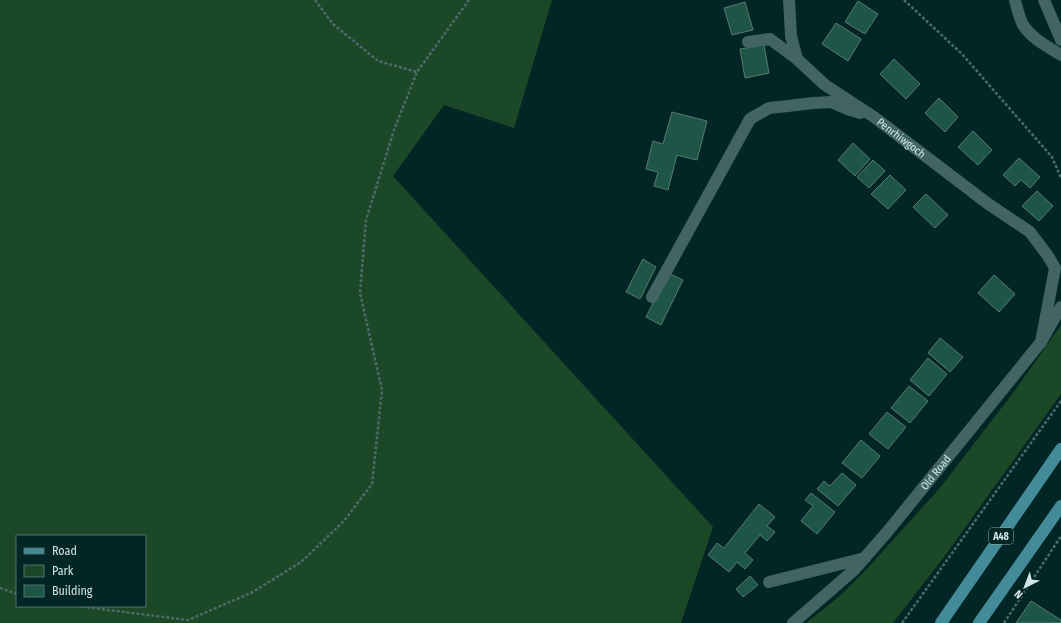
<svg xmlns="http://www.w3.org/2000/svg" width="1061" height="623" font-family="'Fira Sans Condensed',sans-serif">
<rect width="100%" height="100%" fill="#022525"/>
<path fill="#1b4927" fill-rule="evenodd" d="M0,0H552L514,128L444,105L393,176L713,527L681,623H0ZM17,536H145V606H17Z
M1061,325V394L944,557L893,623H806L842,594L864,572L939,489L1016,389Z"/>
<path fill="#1d5646" stroke="#5a796e" d="M858,1L878,14L865,34L845,22Z
M745,2L753,30L732,35L724,8Z
M836,23L861,39L848,61L822,44Z
M764,45L769,73L745,78L740,49Z
M894,59L920,84L906,99L880,74Z
M939,98L958,117L945,132L925,113Z
M672,112L707,121L697,160L677,155L668,190L654,186L658,172L646,169L653,141L663,144Z
M973,131L992,150L978,165L958,147Z
M853,143L870,159L855,176L838,160Z
M1019,158L1040,177L1030,188L1021,180L1015,186L1003,175Z
M873,160L885,171L869,188L857,177Z
M890,175L906,190L888,209L871,194Z
M1037,191L1053,206L1039,221L1022,206Z
M926,194L948,215L935,228L913,207Z
M643,259L656,267L640,299L626,292Z
M668,273L683,280L661,325L646,317Z
M994,275L1015,294L999,312L978,293Z
M940,338L963,357L950,372L928,353Z
M928,358L947,374L929,396L910,380Z
M909,386L928,401L910,423L891,408Z
M887,412L906,427L888,449L869,434Z
M861,440L880,456L862,478L842,463Z
M842,473L856,485L838,506L817,489L824,481L830,486Z
M811,493L835,512L817,534L801,521L813,506L805,500Z
M759,504L775,517L767,526L775,532L767,541L760,535L745,553L753,560L745,569L737,562L729,572L708,555L717,543L724,548Z
M750,576L758,585L743,597L736,589Z
M1031,601L1061,620V623H1016Z"/>
<g fill="none" stroke-linecap="round" stroke-linejoin="round">
<path stroke="#4d6b6a" stroke-width="2.5" stroke-dasharray="3 2" stroke-linecap="butt" d="M315,0L333,24L378,61L417,72
M904,0L962,54L1052,157L1061,178
M0,588L17,594
M77,606L188,620L253,592L301,562L344,521L372,484L382,390L360,293L366,220L394,130L417,72L469,0
M902,623L1061,401
M1004,623L1061,536"/>
<g stroke="#426463" stroke-width="12">
<path id="s1" d="M789,0L791,36L797,59L825,85L874,117L987,203L1030,232L1048,256L1055,268L1041,342"/>
<path d="M1015,0C1017,8 1019,17 1023,25C1032,39 1047,46 1061,55"/>
<path d="M1044,0L1061,40"/>
<path d="M748,42L770,39L797,59"/>
<path d="M652,297L750,119L769,108L788,106L813,103L831,102L850,110L860,113"/>
<path d="M769,582L865,558"/>
<path id="s2" d="M793,623L854,570L888,531L1041,342L1061,307"/>
</g>
<path stroke="#438b98" stroke-width="12" d="M941,623L1061,449
M979,623L1061,506"/>
</g>
<g text-anchor="middle" stroke-width="3" stroke-linejoin="round" paint-order="stroke">
<rect fill="#022525" stroke="#93abaa" stroke-width="1" x="989" y="528" width="24" height="16" rx="3"/>
<g font-size="10" font-weight="bold" fill="#d1e4e3">
<text x="1001" y="540">A48</text>
</g>
<g font-size="11" fill="#d1e4e3" stroke="#022525">
<text dy="4" stroke="none"><textPath href="#s1" startOffset="191">Penrhiwgoch</textPath></text>
<text dy="4" stroke="none"><textPath href="#s2" startOffset="208">Old Road</textPath></text>
</g>
</g>
<rect x="16" y="535" width="130" height="72" fill="#022525" stroke="#557171"/>
<rect x="24" y="548" width="20" height="6" fill="#438b98" stroke="#557171"/>
<text x="52" y="555" font-size="12" fill="#d1e4e3">Road</text>
<rect x="24" y="565" width="20" height="12" fill="#1b4927" stroke="#557171"/>
<text x="52" y="575" font-size="12" fill="#d1e4e3">Park</text>
<rect x="24" y="585" width="20" height="12" fill="#1d5646" stroke="#557171"/>
<text x="52" y="595" font-size="12" fill="#d1e4e3">Building</text>
<g transform="translate(1025 587) rotate(222)" stroke="#022525" stroke-width="3" paint-order="stroke">
<path d="M0-3L7 15L0 10L-7 15Z" fill="#d1e4e3"/>
<text y="-6" font-size="11" font-weight="bold" text-anchor="middle" fill="#d1e4e3">N</text>
</g>
</svg>
